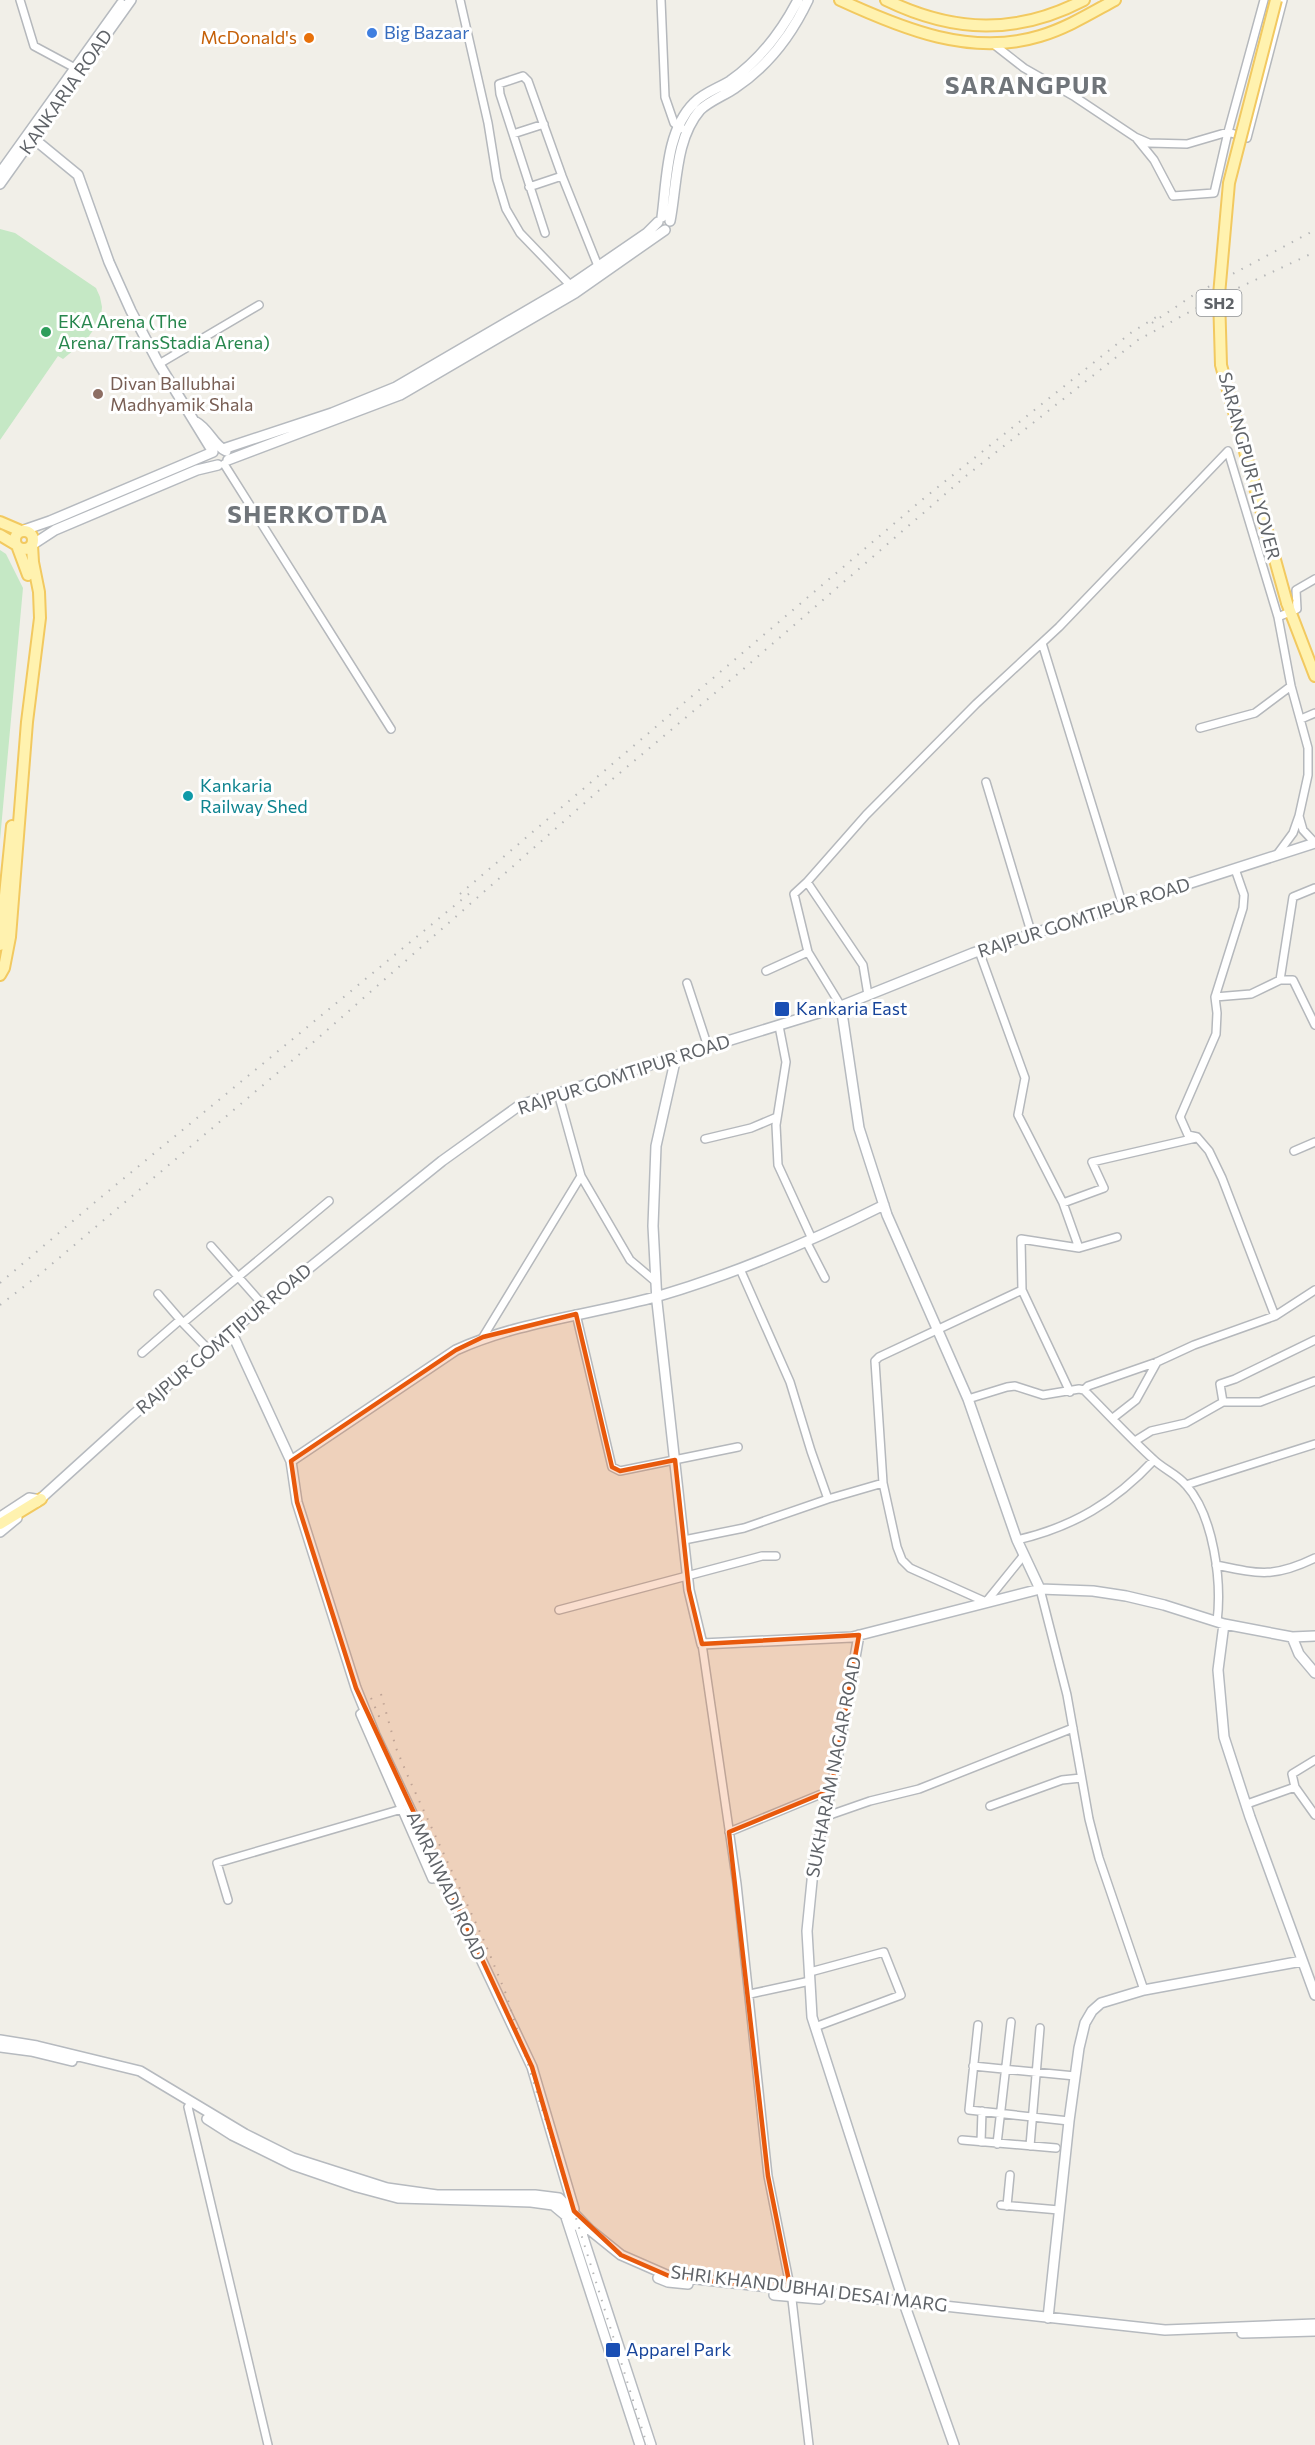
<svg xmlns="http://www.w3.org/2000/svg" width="1315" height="2445" font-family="Commissioner,sans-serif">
<rect width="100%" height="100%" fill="#f1efe8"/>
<path fill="#c5e8c5" d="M0,229L15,233L96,288L100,297L102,307L101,317L96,326L87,339L63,359L58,356L0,440Z
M0,550L6,554L23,588L0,840Z"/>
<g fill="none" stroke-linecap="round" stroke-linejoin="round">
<defs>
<path id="street" d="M20,0L34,46L75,68
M460,0L488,123L497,179L506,209L520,233L573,288
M661,0L665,97L674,123L683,129
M992,43L1024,68L1075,97L1135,137L1149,143L1187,144L1228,132L1247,138L1283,0
M513,134L544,124
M1137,139L1154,160L1173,196L1214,193L1228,132L1264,0
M529,187L562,176
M545,233L500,94L499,84L523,76L528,81L562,176L598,266
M159,364L259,305
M224,464L391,729
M1042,643L1123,906
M1301,719L1315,713
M1200,728L1255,713L1291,686
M986,782L1032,935
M1299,816L1303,830L1315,843
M1276,856L1293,833L1299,816L1308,775V748L1291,686L1278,617L1297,609L1296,590L1315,579
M1235,869L1244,895L1243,908L1215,997L1217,1013L1216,1034L1180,1117L1188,1135L1197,1137L1209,1151L1222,1178L1275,1316
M979,951L1025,1078L1018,1115L1063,1203
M808,952L841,1006
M766,971L808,952L794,894L807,882
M1280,980H1293L1315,1025
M687,983L708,1047
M868,995L863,965L807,882L866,815L976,704L1059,627L1228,451L1278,617
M1215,997L1251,994L1280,980L1293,897L1315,888
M779,1026L786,1062L776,1125L778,1165L812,1239
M558,1093L581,1176L630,1260L656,1282
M705,1139L751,1128L777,1117
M1294,1151L1315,1142
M806,1241L825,1278
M211,1246L263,1305
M1079,1248L1063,1203L1104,1188L1092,1162L1196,1138
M740,1269L790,1382L811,1451L828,1499L883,1483
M1022,1290L1070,1392
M158,1294L183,1323
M576,1314L612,1467L620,1471L738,1447
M483,1337L581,1176
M209,1350L183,1323L329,1201
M142,1353L180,1320
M1084,1390L1088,1386L1157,1362L1194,1345L1275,1316L1315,1290
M968,1399L1007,1387L1015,1386L1043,1395L1079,1389L1084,1390C1107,1413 1129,1437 1153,1459C1163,1469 1177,1474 1186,1485C1214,1516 1222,1582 1217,1622
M1223,1402H1260L1315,1381
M1113,1418L1136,1400L1157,1362
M1135,1441L1151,1431L1186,1423L1223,1402L1220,1384L1235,1379L1315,1340
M1186,1485L1315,1444
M0,1516L29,1497L41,1499
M684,1540L744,1528L828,1499
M1017,1540C1073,1527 1115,1502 1154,1460
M1024,1555L986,1602L910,1568L902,1560L897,1547L883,1483L875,1361L879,1357L1022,1290L1021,1239L1079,1248L1117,1237
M1216,1565C1259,1574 1274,1578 1315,1558
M1040,1589L1067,1695L1089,1819L1099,1858L1144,1990
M559,1610L762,1556H776
M702,1644L737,1884L768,2176L791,2291L809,2445
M365,1710L360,1714L432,1879L442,1877
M1315,1760L1292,1774L1295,1787L1315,1815
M1247,1804L1295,1787
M990,1806L1062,1780L1081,1778
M824,1817L870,1801L919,1789L1073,1728
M729,1832L831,1790
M228,1900L217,1863L402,1809
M810,1972L884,1952L901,1995L815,2027
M750,1994L810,1981
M978,2025L969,2110L1069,2121
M973,2066L1075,2076
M191,2103L188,2107L268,2445
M962,2140L1056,2148
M981,2142L982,2111
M997,2144L1011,2022
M1030,2146L1040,2028
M1001,2205L1059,2210
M1007,2206L1010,2175"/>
<path id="secondary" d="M0,173L121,4
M0,184L131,0
M662,217C667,180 666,131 694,103C703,93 719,88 730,81C760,60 781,33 798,0
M670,221C677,185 675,139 700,110C709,101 725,95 735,88C768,66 791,36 808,0
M196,422C209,429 213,445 226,451
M223,449L332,413L396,387L571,285L647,233L658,222
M228,460L400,395L575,293L665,230
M21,531L50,521L213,452L159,364L131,311L109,262L78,175L28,134
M32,545L55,530L197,470L218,465
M841,1006L859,1128L887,1215L968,1399L1017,1540L1040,1589
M676,1057L656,1146L653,1226L657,1302L689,1590L702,1644L852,1637L1040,1589L1093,1591L1126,1596L1164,1605L1224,1624L1292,1637L1299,1654L1315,1673
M231,1331L291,1461L297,1502L356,1688L375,1735L532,2067L574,2209
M291,1461L456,1350C520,1321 591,1315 659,1296C737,1273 812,1241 884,1205
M37,1502L133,1415L231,1331L442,1161L520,1105L841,1006L973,953L1315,843
M0,1532L17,1518
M1224,1624L1218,1670L1224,1737L1250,1817L1315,1995
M859,1635L834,1776L814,1861L807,1931L812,2017L905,2306L954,2445
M1292,1637L1315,1636
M0,2040L37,2046L140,2071L245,2134L293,2158L387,2188L437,2195H535L559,2198L590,2230L621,2255L669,2276L1165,2330L1315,2324
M0,2047L31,2051L72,2061
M207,2119L232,2135L293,2165L357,2187L398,2198L531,2202L553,2205L584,2231
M565,2214L640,2445
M580,2228L651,2445
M658,2278L668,2282L688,2284
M774,2295L820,2299
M1048,2318L1069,2121L1079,2048L1085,2023L1092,2011L1101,2003L1144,1990L1302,1961
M1242,2333L1315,2331"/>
<path id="primary" d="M840,0C903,29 971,57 1040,36C1067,28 1091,13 1115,0
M886,0C954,33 1017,35 1084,0
M0,522L21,531
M15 540a9 9 0 1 1 18 0a9 9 0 1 1-18 0Z
M0,535L15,544
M18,548L28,575
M1287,603L1315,676
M0,945L12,826
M0,975L4,968L10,937L27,722L40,618L39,592L33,562L32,545
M0,1524L41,1499"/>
</defs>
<use href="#street" stroke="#b5b8bc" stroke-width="10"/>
<use href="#secondary" stroke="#b6babf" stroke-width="12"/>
<use href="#primary" stroke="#f2c960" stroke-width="14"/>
<use href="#street" stroke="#fff" stroke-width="7"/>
<use href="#secondary" stroke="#fff" stroke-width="9"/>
<use href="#primary" stroke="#fff2af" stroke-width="10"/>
<path stroke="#b6b7b8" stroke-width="2" stroke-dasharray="1.5 8" stroke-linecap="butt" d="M1152,323L1195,294L1315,230
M460,894L923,499L1132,332L1158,316
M0,1283L94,1203L471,892
M0,1305L39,1275L308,1047L596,793L740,672L966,476L1138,340L1206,303L1315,252
M381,1694L396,1748L410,1781L485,1943L506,1994L647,2445
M371,1698L381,1721"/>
<defs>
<path id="primary-bridge" d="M1276,0L1229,183L1219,295L1221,365L1287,603"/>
</defs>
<use href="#primary-bridge" stroke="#f2c960" stroke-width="14" stroke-linecap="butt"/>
<use href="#primary-bridge" stroke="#fff2af" stroke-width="10"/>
</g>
<path fill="#e8590c" fill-opacity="0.2" stroke="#e8590c" stroke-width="4.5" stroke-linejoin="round" d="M576,1314L612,1467L620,1471L675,1460L689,1590L702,1644L859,1635L831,1790L729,1832L768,2176L791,2291L669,2276L621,2255L574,2211L532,2067L356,1688L297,1502L291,1461L456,1350L483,1337Z"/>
<circle fill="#3f7fe0" stroke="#fff" stroke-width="2" cx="372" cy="33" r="6"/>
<circle fill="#e8710a" stroke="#fff" stroke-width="2" cx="309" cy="38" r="6"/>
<circle fill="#2e9e5b" stroke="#fff" stroke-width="2" cx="46" cy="332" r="6"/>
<circle fill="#8d6e63" stroke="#fff" stroke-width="2" cx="98" cy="394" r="6"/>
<circle fill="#0f9aa8" stroke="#fff" stroke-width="2" cx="188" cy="796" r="6"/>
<g fill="#1a4fb4" stroke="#fff" stroke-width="2">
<rect x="774" y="1001" width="16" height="16" rx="3"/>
<rect x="605" y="2342" width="16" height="16" rx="3"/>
</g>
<g text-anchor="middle" stroke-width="6" stroke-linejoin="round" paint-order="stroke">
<rect fill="#fff" stroke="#8f9295" stroke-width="1.5" x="1196.5" y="290" width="45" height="26" rx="4.5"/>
<g font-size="16" font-weight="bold" fill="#5f6368">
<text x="1219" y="309">SH2</text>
</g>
<g font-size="18" fill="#366cbe" stroke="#fff" text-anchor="start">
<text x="384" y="39">Big Bazaar</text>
</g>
<g font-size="18" fill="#c56008" stroke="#fff" text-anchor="end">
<text x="297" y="44">McDonald's</text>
</g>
<g font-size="18" fill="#5f6368" stroke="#fff">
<text transform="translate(66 92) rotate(-55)" y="6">KANKARIA ROAD</text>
<text transform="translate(1249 466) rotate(75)" y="6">SARANGPUR FLYOVER</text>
<text transform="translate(1084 918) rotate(-18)" y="6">RAJPUR GOMTIPUR ROAD</text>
<text transform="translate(624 1075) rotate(-18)" y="6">RAJPUR GOMTIPUR ROAD</text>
<text transform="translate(224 1339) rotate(-40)" y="6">RAJPUR GOMTIPUR ROAD</text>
<text transform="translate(834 1767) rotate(-79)" y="6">SUKHARAM NAGAR ROAD</text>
<text transform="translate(446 1886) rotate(65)" y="6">AMRAIWADI ROAD</text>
<text transform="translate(809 2289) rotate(7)" y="6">SHRI KHANDUBHAI DESAI MARG</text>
</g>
<g font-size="18" fill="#27864d" stroke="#fff" text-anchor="start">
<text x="58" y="328">EKA Arena (The<tspan x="58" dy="21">Arena/TransStadia Arena)</tspan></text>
</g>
<g font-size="18" fill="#785e54" stroke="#fff" text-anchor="start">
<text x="110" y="390">Divan Ballubhai<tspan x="110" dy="21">Madhyamik Shala</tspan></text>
</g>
<g font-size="18" fill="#0d838f" stroke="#fff" text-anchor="start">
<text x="200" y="792">Kankaria<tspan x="200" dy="21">Railway Shed</tspan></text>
</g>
<g font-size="18" fill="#164399" stroke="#fff" text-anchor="start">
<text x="796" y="1015">Kankaria East</text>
<text x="626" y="2356">Apparel Park</text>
</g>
<g font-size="24" font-weight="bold" letter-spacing="1.5" fill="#70757a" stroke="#fff">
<text x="1027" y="94">SARANGPUR</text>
<text x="308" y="523">SHERKOTDA</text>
</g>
</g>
</svg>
